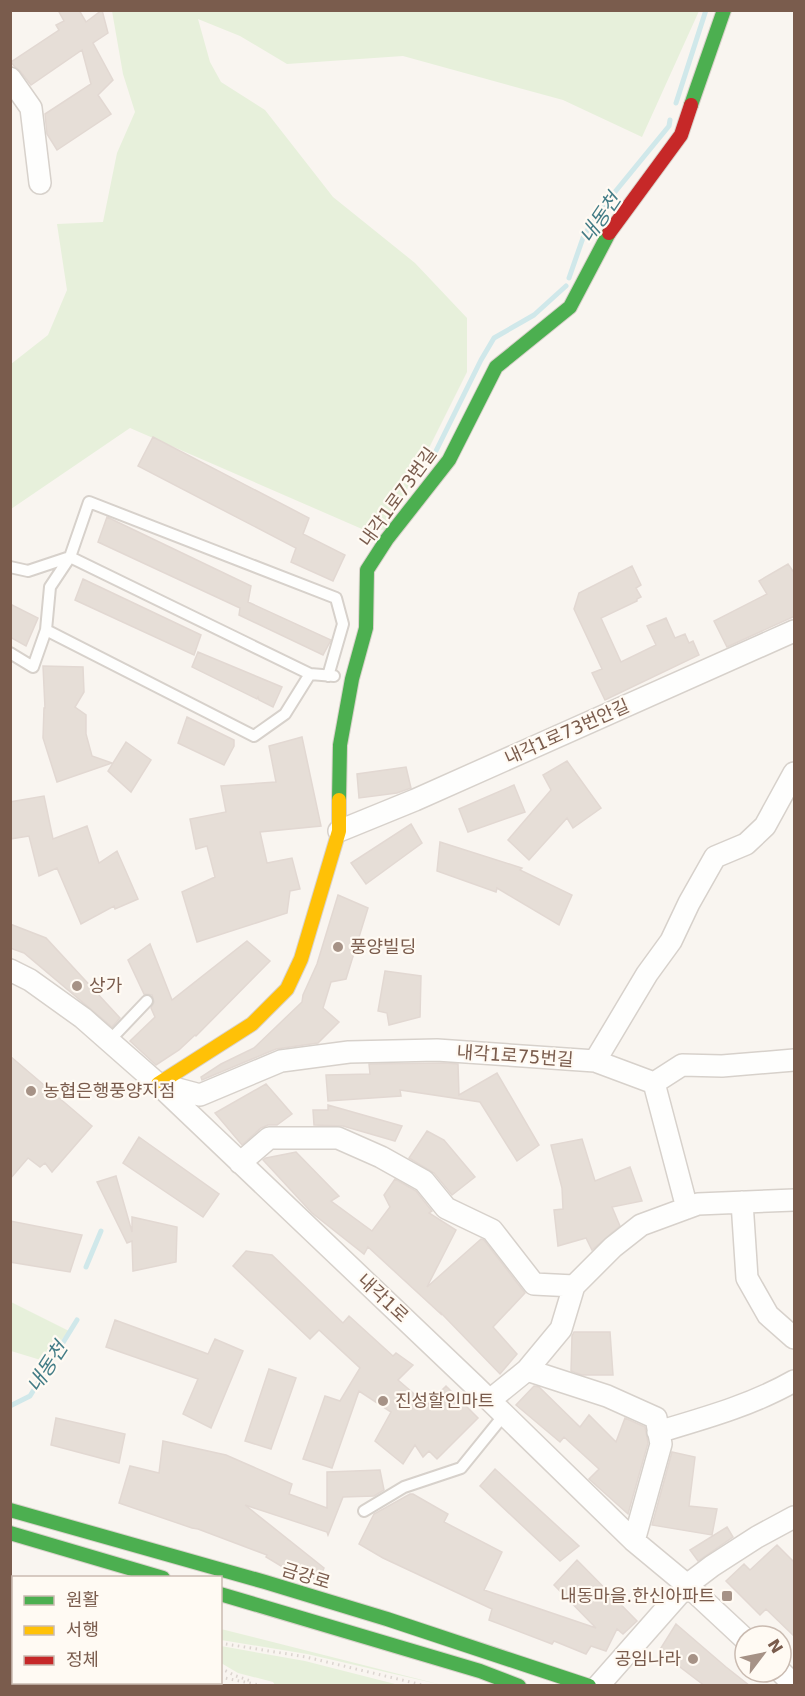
<svg xmlns="http://www.w3.org/2000/svg" width="805" height="1696" font-family="'DejaVu Sans','Noto Sans KR',sans-serif">
<rect width="100%" height="100%" fill="#f9f5f0"/>
<path fill="#e7f0db" d="M112,11H699L642,137L563,100L403,56L287,64L240,36L198,19L210,62L221,82L265,110L333,197L415,263L467,318V372L423,460L385,530L362,529L130,428L11,509V364L48,335L67,290L57,224L103,222L117,153L135,112L123,74Z
M11,1302L69,1331L44,1361L11,1351Z
M221,1629L442,1685L307,1654L221,1640Z
M221,1646L305,1661L399,1685H275L273,1682L238,1673L221,1663Z"/>
<g fill="none" stroke-linecap="round" stroke-linejoin="round">
<path stroke="#d0e8ea" stroke-width="5" d="M676,103L706,10
M569,278L584,235L610,198L669,126L670,120
M431,461L481,360L494,338L534,315L566,286
M86,1267L101,1231
M10,1406L30,1396L77,1320"/>
</g>
<path fill="#e6ded7" stroke="#e2d8d2" stroke-width="1.5" d="M58,10H79L86,22L102,10L108,33L93,43L113,80L98,95L111,114L57,150L47,134L45,114L91,84L82,50L31,85L20,71L14,66L11,62L59,30L56,25L64,21Z
M153,437L309,518L303,534L345,555L333,581L291,562L296,548L138,466Z
M107,517L251,586L248,602L331,640L323,655L239,615L240,608L98,542Z
M788,564L795,574V616L727,647L714,621L767,594L759,581Z
M632,566L641,585L636,588L641,597L637,599V601L601,618L621,662L656,645L647,626L666,618L675,638L685,634L689,643L693,641L699,655L605,700L592,673L602,669L574,609L579,593Z
M83,579L201,635L194,655L75,600Z
M10,604L38,618L26,646L10,637Z
M198,652L282,687L273,707L259,700L258,697L257,699L192,667Z
M43,666L83,667L84,692L75,707L86,715V734L92,756L112,763L57,782L43,738L44,708H45Z
M187,717L234,740V746L224,765L178,743Z
M302,737L321,826L260,832L267,863L292,858L300,889L290,891L287,913L197,942L182,892L215,877L207,846L196,849L190,819L226,812L221,786L276,782L269,746Z
M126,742L151,760L131,792L108,771Z
M567,761L601,808L573,828L567,818L529,860L508,840L551,790L543,775Z
M406,767L411,788L397,793L359,798L357,774Z
M514,785L525,812L468,832L459,809Z
M44,796L53,839L87,826L99,863L117,851L138,899L115,909L114,906L81,924L57,868L39,876L29,836L10,839V802Z
M411,824L422,843L366,884L351,863Z
M440,842L522,868L520,870L572,895L559,925L497,888L496,892L437,871Z
M338,895L368,908L346,979L331,982L323,1008L339,1022L318,1043L276,1049L202,1080L201,1077L221,1064L254,1048L302,1002L303,995L317,964Z
M10,924L46,938L120,1018L112,1027L24,953L10,948Z
M247,941L270,961L196,1036L195,1035L179,1050L156,1065L130,1041L155,1017L151,1008L154,1002L152,995L144,994L128,960L150,944L172,1000Z
M385,971L421,976L420,1017L389,1025L387,1013L378,1011Z
M10,1056L92,1126L52,1172L45,1163L40,1167L28,1158L10,1179Z
M444,1063L458,1064L459,1095L497,1073L539,1145L517,1161L480,1102L400,1090L401,1096L328,1101L326,1075L370,1074L369,1064Z
M266,1084L292,1114L277,1125H268L261,1128L242,1145L215,1113Z
M328,1105L402,1126L395,1141L343,1126L314,1125L313,1110H328Z
M427,1131L444,1140L475,1177L452,1195L434,1173L409,1158Z
M139,1137L219,1194L203,1217L123,1163Z
M582,1139L595,1181L630,1167L642,1201L612,1207L620,1226L592,1250L586,1238L558,1246L554,1210L563,1209L562,1188L551,1145Z
M296,1152L339,1196L331,1201L372,1231L390,1207L384,1195L395,1179L416,1191L432,1211L429,1213L456,1230L427,1287L481,1239L484,1240L525,1293L493,1327L517,1354L500,1374L441,1313V1314L368,1247L364,1254L312,1213L263,1160L266,1158Z
M116,1176L132,1232V1217L177,1227L176,1262L133,1271L132,1241L127,1243L97,1182Z
M10,1221L82,1235L70,1272L10,1262Z
M246,1251L272,1255L343,1323L349,1316L393,1356L396,1353L413,1365L398,1380L427,1405L446,1386L478,1418L437,1459L429,1451L423,1457L415,1445L403,1464L375,1441L391,1412L359,1391L332,1468L303,1459L325,1396L340,1401L360,1368L319,1330L310,1339L233,1266Z
M115,1320L208,1354L215,1339L243,1351L211,1428L183,1414L198,1379L106,1347Z
M574,1332H610L613,1375H582L571,1371L572,1336Z
M269,1369L296,1378L271,1449L245,1441Z
M534,1386L539,1387L580,1427L589,1415L616,1442L625,1418L645,1427L648,1443L628,1514L589,1479L599,1469L564,1437L560,1442L516,1405Z
M56,1418L125,1434L119,1463L51,1445Z
M163,1441L226,1455L292,1484L289,1494L327,1508V1472L380,1470L384,1490L374,1496L343,1497L328,1535L327,1532L245,1505L324,1568L319,1580L291,1572L266,1557L267,1555L198,1529L192,1528L119,1503L130,1466L159,1473Z
M672,1452L695,1457L689,1506L717,1509L712,1535L652,1525Z
M495,1469L579,1546L560,1561L480,1486Z
M410,1494H413L448,1514L444,1522L502,1552L484,1590L596,1628L554,1585L577,1560L637,1621L623,1634L617,1629L606,1651L591,1646L586,1654L554,1641L552,1644L489,1620L492,1609L383,1558L359,1544L374,1514Z
M727,1527L733,1537L698,1561L690,1550Z
M777,1545L795,1563V1637L766,1609L760,1615L726,1581L744,1564L750,1570Z
M676,1624L726,1667L750,1686H705L659,1651Z"/>
<g fill="none" stroke-linecap="round" stroke-linejoin="round">
<defs>
<path id="lane" d="M10,567L28,571L70,557L310,674L334,676
M46,630L50,587L70,557L89,502L336,598L343,624L328,676
M10,653L33,667L46,630L254,736L285,714L310,674
M109,1041L147,1001
M364,1511L404,1487L461,1468L504,1415"/>
<path id="street" d="M10,78L31,108L40,183
M339,831L415,800L794,631
M10,970L30,980L83,1018L158,1084L474,1385L634,1541L687,1585L745,1639
M595,1061L654,1083L687,1208
M654,1083L682,1065L722,1066L794,1060
M159,1084L200,1095L281,1061L349,1052L437,1050L595,1061L647,974L671,941L689,903L715,857L746,844L765,826L794,773
M240,1163L269,1138H338L381,1157L424,1181L446,1208L492,1230L534,1284L574,1286
M742,1202L747,1278L768,1315L794,1338
M527,1370L607,1396L656,1418L661,1444L634,1541
M490,1400L527,1370L561,1329L574,1286L613,1247L641,1225L698,1204L794,1200
M658,1432C705,1418 752,1405 794,1381
M781,1672L794,1685
M598,1686L687,1585L712,1566L757,1537L794,1517"/>
<path id="fast" d="M691,105L724,10
M339,800L340,745L352,679L366,628L367,570L387,539L449,460L496,367L570,307L609,233
M10,1510L265,1582L387,1619L589,1686
M10,1533L163,1578
M220,1594L480,1671L519,1686"/>
<path id="slow" d="M158,1084L252,1024L287,989L301,959L339,831V800"/>
<path id="jam" d="M609,233L681,135L691,105"/>
</defs>
<use href="#lane" stroke="#d7d1cb" stroke-width="14"/>
<use href="#street" stroke="#d7d1cb" stroke-width="24"/>
<use href="#fast" stroke="#d9d2cb" stroke-width="16"/>
<use href="#slow" stroke="#d9d2cb" stroke-width="16"/>
<use href="#jam" stroke="#d9d2cb" stroke-width="16"/>
<path stroke="#dcd5d0" stroke-width="3" stroke-dasharray="1.5 4.5" stroke-linecap="butt" d="M220,1643L306,1657L427,1686
M10,1656L14,1660
M220,1668L236,1676L251,1681
M220,1677L264,1686
M28,1682L30,1686
M110,1686L111,1682"/>
<use href="#lane" stroke="#fefefd" stroke-width="10"/>
<use href="#street" stroke="#fefefd" stroke-width="21"/>
<use href="#fast" stroke="#4caf50" stroke-width="14"/>
<use href="#slow" stroke="#ffc107" stroke-width="14"/>
<use href="#jam" stroke="#c62828" stroke-width="14"/>
</g>
<g fill="#a69286" stroke="#fffaf3" stroke-width="2">
<circle cx="338" cy="947" r="6"/>
<circle cx="77" cy="986" r="6"/>
<circle cx="31" cy="1091" r="6"/>
<circle cx="383" cy="1401" r="6"/>
<rect x="721" y="1590" width="12" height="12" rx="3"/>
<circle cx="693" cy="1659" r="6"/>
</g>
<g text-anchor="middle" stroke-width="4.5" stroke-linejoin="round" paint-order="stroke">
<g font-size="18" fill="#7a5c4d" stroke="#fffaf3">
<text transform="translate(398 497) rotate(-54)" y="6">내각1로73번길</text>
<text transform="translate(567 732) rotate(-24)" y="6">내각1로73번안길</text>
<text transform="translate(515 1056) rotate(4)" y="6">내각1로75번길</text>
<text transform="translate(383 1298) rotate(43)" y="6">내각1로</text>
<text transform="translate(306 1576) rotate(17)" y="6">금강로</text>
</g>
<g font-size="18" fill="#7a5c4d" stroke="#fffaf3" text-anchor="start">
<text x="350" y="953">풍양빌딩</text>
<text x="89" y="992">상가</text>
<text x="43" y="1097">농협은행풍양지점</text>
<text x="395" y="1407">진성할인마트</text>
<text x="715" y="1602" text-anchor="end">내동마을.한신아파트</text>
<text x="681" y="1665" text-anchor="end">공임나라</text>
</g>
<g font-size="20" font-style="italic" fill="#437c86" stroke="#fffaf3">
<text transform="translate(600 218) rotate(-56)" y="7">내동천</text>
<text transform="translate(47 1367) rotate(-57)" y="7">내동천</text>
</g>
</g>
<rect width="805" height="1696" fill="none" stroke="#7a5c4d" stroke-width="24"/>
<rect x="12" y="1576" width="210" height="108" fill="#fffaf3" stroke="#cabbb1" stroke-width="1.5"/>
<rect x="24" y="1596" width="30" height="9" fill="#4caf50" stroke="#cabbb1" stroke-width="1.5"/>
<text x="66" y="1606" font-size="18" fill="#7a5c4d">원활</text>
<rect x="24" y="1626" width="30" height="9" fill="#ffc107" stroke="#cabbb1" stroke-width="1.5"/>
<text x="66" y="1636" font-size="18" fill="#7a5c4d">서행</text>
<rect x="24" y="1656" width="30" height="9" fill="#c62828" stroke="#cabbb1" stroke-width="1.5"/>
<text x="66" y="1666" font-size="18" fill="#7a5c4d">정체</text>
<g transform="translate(763 1654) rotate(58)"><circle r="28" fill="#fffaf3" stroke="#cabbb1" stroke-width="1.5"/>
<path d="M0-4.5L10 22L0 15L-10 22Z" fill="#a69286"/>
<text y="-9" font-size="16" font-weight="bold" text-anchor="middle" fill="#7a5c4d">N</text>
</g>
</svg>
